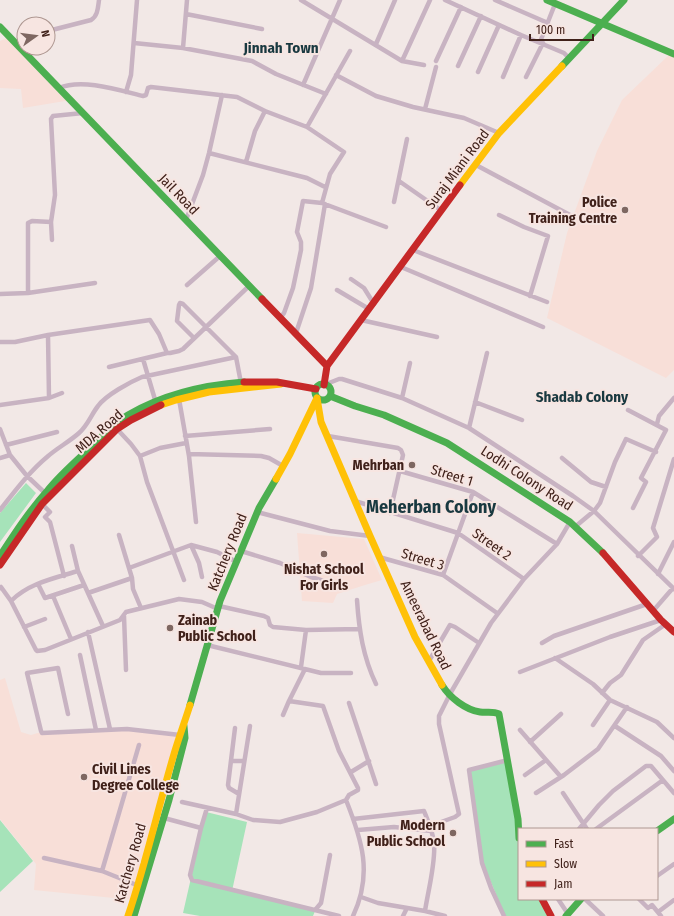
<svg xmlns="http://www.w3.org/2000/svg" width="674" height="916" font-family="'Fira Sans Condensed',sans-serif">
<rect width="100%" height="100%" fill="#f2e8e6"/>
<path fill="#f8dfd8" d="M11,36L71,100L23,108L21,89L0,88V41Z
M670,54L674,56V370L666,378L547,318L567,233L597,151L622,100Z
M297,533L364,539L382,580L365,585L337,594L333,603L302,601Z
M5,678L21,732L31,735L41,732L108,729L180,735L134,900L34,890L36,864L0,819V680Z"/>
<path fill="#a6e3b9" d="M26,483L36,493L0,542V513Z
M507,762L519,842V899H541L549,916H505L483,863L470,771Z
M206,812L247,822L232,891L315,911L313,916H200L183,913Z
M0,820L33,861L0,892Z"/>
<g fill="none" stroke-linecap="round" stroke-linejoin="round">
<path stroke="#c8b3c2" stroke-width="4.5" d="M301,0L402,61L424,65
M445,0L521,35L564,53L570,59
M495,0L548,23
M186,14L262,29
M48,31L91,20C98,16 98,7 99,0
M540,42L555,4
M134,43L183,48L252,61L276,74L326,94
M376,44L395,0
M183,48L187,0
M402,61L430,0
M436,61L461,7
M458,66L481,16
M478,72L499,25
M336,75L376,96L413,107L464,118L499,133
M503,77L521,35
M526,77L543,43
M303,85L340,0
M59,88C82,78 119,90 143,96L146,95L148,88L151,87L237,97L265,111L307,127L344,152L330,174L322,203
M126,92L131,75L137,0
M425,109L436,67
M307,127L350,51
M209,153L307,178L325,187
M246,162L255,131L265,111
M476,165L570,215
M399,181L442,211
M394,202L407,139
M499,215L524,227L548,236L530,296
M186,220L203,175L209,153L222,95
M52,240L51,222L55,195L51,119L53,116L83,113
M413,250L547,302
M401,267L543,327
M351,279L364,288L374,304
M187,285L220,256
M337,290L369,309
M28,293V223L32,221L51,222
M0,294L28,293L95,283
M280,318L284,313L293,288L301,250V242L297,232L303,201L322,203L386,227
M361,320L437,337
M296,333L311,288L325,204
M48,335L49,398
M194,338L177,321L179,305L180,303L183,304L236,357L241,383
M0,342H15L48,335L150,320L159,334L167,353H170L179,351L183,349L249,286
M143,359L156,403
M109,367L167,353
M324,385L339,379H342L402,398L469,428L573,496L594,511L674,589
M402,398L410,363
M179,399L189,456L196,522
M475,402L522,420
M0,405L49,398L62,393
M628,410L666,430L641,478L646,482L633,508
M657,424L659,416L674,398
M469,428L487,353
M0,429L10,455L27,476L45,493
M117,429L131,444L140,456L147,482L184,580
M185,436L270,429
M328,436L398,448L401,450L403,455L390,513
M6,445L57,432
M189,454L261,456L269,458L283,466
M140,456L160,448L186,443
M0,458L10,455
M562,458L591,482L606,487
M400,471L473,492L557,544
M355,501L458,533L524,579
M42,504L50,512L45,517L50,522L64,576
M0,510C15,491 29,472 47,457C57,448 69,442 79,433C88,425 91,415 98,406C106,395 130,382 142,377L236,357
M257,512L330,531L370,536
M576,526L594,511L600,503L615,462L626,439L656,452
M119,535L132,578L133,589L141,608
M191,545L199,563L202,577
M72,546L78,571L103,626
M241,551L280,563L311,577L333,584
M638,556L657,537L653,528L674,459
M379,557L443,575L497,613
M129,568L191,545L217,552L237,562
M658,574L674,542
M443,575L473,492
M38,584L45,598L84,585
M0,588L1,587L11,601L36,650L37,651L45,650L120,620L126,612L179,599L202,602L218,609
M88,593L132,578
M53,596L71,639
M357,600C359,630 363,657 376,684
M11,601C29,583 55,578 78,571
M219,606L264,616L268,618L270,625L273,627L306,630L359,629
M653,611L673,588
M124,616L126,670
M24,627L45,619
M88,632L110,729
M542,643L554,636L647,604
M207,645L321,673H351
M80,655L96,730
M555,658L593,684L610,700L657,722L674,738
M429,661L450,625L455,627L479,643
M301,667L306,630
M520,672L610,637L661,620
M602,693L610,683L621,675L643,640L666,624
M349,703L376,784
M68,714L58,668L27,673L41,731L42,733L127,729L180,735
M283,715L289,701L305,669
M593,725L610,700
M615,726L661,756L674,771
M235,728L228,785L229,788L239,794
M520,730L561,777
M530,742L561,714
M231,761H244
M351,772L369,761
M525,775L546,760
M536,793L564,775L598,749L627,707
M563,793L587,829
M346,800C362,840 373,874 353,916
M182,802L236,814L253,820L280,822L317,812L346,800L349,795L358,790V788L339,751L323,706L289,701
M207,808L201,828L190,875L192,880L339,916
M236,814L250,726
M164,818L201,828
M353,819L424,811C428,821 433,832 434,843C436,862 428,891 425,911
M430,826L455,817L459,814L439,724V716L450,694L491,623L524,579L557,544L570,522
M579,829L599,805L613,791L646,766H651L674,793
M596,829L663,780
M358,830L394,827L431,831
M44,858L102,871L139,886
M102,871L139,745
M657,876L674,864
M361,897L378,903L425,911L445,916
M558,899L568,914
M585,899L603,916
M639,899L648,908L652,905L661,916
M316,909L321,903L330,855
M658,912L674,900
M403,916L407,908
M504,916L491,888L482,863L469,770L508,760"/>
<path stroke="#4caf50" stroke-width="7" d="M547,0L674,54
M0,27L262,299
M562,66L624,0
M315 392a8 8 0 1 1 16 0a8 8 0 1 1-16 0Z
M330,396L355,406L384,415L447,443L570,522L603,553
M0,556C15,533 30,510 48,490C60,475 75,462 89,449C101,437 113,424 128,415C162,395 204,385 244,382
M442,685C450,698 466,710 480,712C487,713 493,711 499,714L518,819L519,838
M190,705L220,601L259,508L276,479
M657,831L674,819
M134,916L169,800L185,738L184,726
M566,916L581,899"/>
<path stroke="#ffc107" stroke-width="7" d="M460,185L499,133L562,66
M317,398L321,422L370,536L415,637L442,685
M161,405L176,400L209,392L281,384
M276,479L290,454L317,398
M128,916C146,863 158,808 174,754C179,737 185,721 190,705"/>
<path stroke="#c62828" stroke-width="7" d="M262,299L327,366L324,385
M327,366L460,185
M244,382H277L316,389
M603,553L661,620L674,632
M0,565L42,504L117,429L131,420L161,405
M542,899L551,916"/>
</g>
<g fill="#7e6761" stroke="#f7e5e1" stroke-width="1.5">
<circle cx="625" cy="210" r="4"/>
<circle cx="412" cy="465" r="4"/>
<circle cx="324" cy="554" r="4"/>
<circle cx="170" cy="628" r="4"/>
<circle cx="84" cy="777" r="4"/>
<circle cx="453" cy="833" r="4"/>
</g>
<g text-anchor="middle" stroke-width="4" stroke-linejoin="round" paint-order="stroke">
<g font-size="14" fill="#40211a" stroke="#f7e5e1">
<text transform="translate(457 169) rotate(-53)" y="5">Suraj Miani Road</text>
<text transform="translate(179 194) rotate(46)" y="5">Jail Road</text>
<text transform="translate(99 431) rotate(-41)" y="5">MDA Road</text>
<text transform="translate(452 475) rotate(17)" y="5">Street 1</text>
<text transform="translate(527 478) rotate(33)" y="5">Lodhi Colony Road</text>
<text transform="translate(492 544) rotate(35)" y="5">Street 2</text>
<text transform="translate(227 552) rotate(-68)" y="5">Katchery Road</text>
<text transform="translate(423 559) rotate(17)" y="5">Street 3</text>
<text transform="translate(426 625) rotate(64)" y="5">Ameerabad Road</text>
<text transform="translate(130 863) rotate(-74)" y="5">Katchery Road</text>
</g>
<g font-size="14" font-weight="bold" fill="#40211a" stroke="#f7e5e1" text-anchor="end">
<text x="617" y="207">Police<tspan x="617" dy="16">Training Centre</tspan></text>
<text x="404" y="470">Mehrban</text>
<text x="324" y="574" text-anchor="middle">Nishat School<tspan x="324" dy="16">For Girls</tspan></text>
<text x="178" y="625" text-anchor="start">Zainab<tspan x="178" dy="16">Public School</tspan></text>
<text x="92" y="774" text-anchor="start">Civil Lines<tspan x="92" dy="16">Degree College</tspan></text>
<text x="445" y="830">Modern<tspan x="445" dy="16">Public School</tspan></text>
</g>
<g font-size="15" font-weight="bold" fill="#193940" stroke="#f7e5e1">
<text x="281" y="53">Jinnah Town</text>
<text x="582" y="402">Shadab Colony</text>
</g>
<g font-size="18" font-weight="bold" fill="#193940" stroke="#f7e5e1">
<text x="431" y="513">Meherban Colony</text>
</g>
</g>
<rect x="518" y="828" width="140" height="72" fill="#f7e5e1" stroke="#ae9791"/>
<rect x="526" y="841" width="20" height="6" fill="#4caf50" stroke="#ae9791"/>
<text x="554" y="848" font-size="12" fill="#40211a">Fast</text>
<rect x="526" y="861" width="20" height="6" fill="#ffc107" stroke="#ae9791"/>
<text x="554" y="868" font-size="12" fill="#40211a">Slow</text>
<rect x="526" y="881" width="20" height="6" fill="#c62828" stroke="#ae9791"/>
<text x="554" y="888" font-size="12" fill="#40211a">Jam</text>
<g transform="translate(36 36) rotate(76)"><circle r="19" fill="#f7e5e1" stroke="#ae9791"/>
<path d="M0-3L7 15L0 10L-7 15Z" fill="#7e6761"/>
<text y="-6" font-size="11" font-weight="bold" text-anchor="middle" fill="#40211a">N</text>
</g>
<path d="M530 34v6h63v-6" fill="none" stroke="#40211a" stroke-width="2"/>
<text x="536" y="34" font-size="12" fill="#40211a" stroke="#f7e5e1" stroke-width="3" paint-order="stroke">100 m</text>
</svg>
